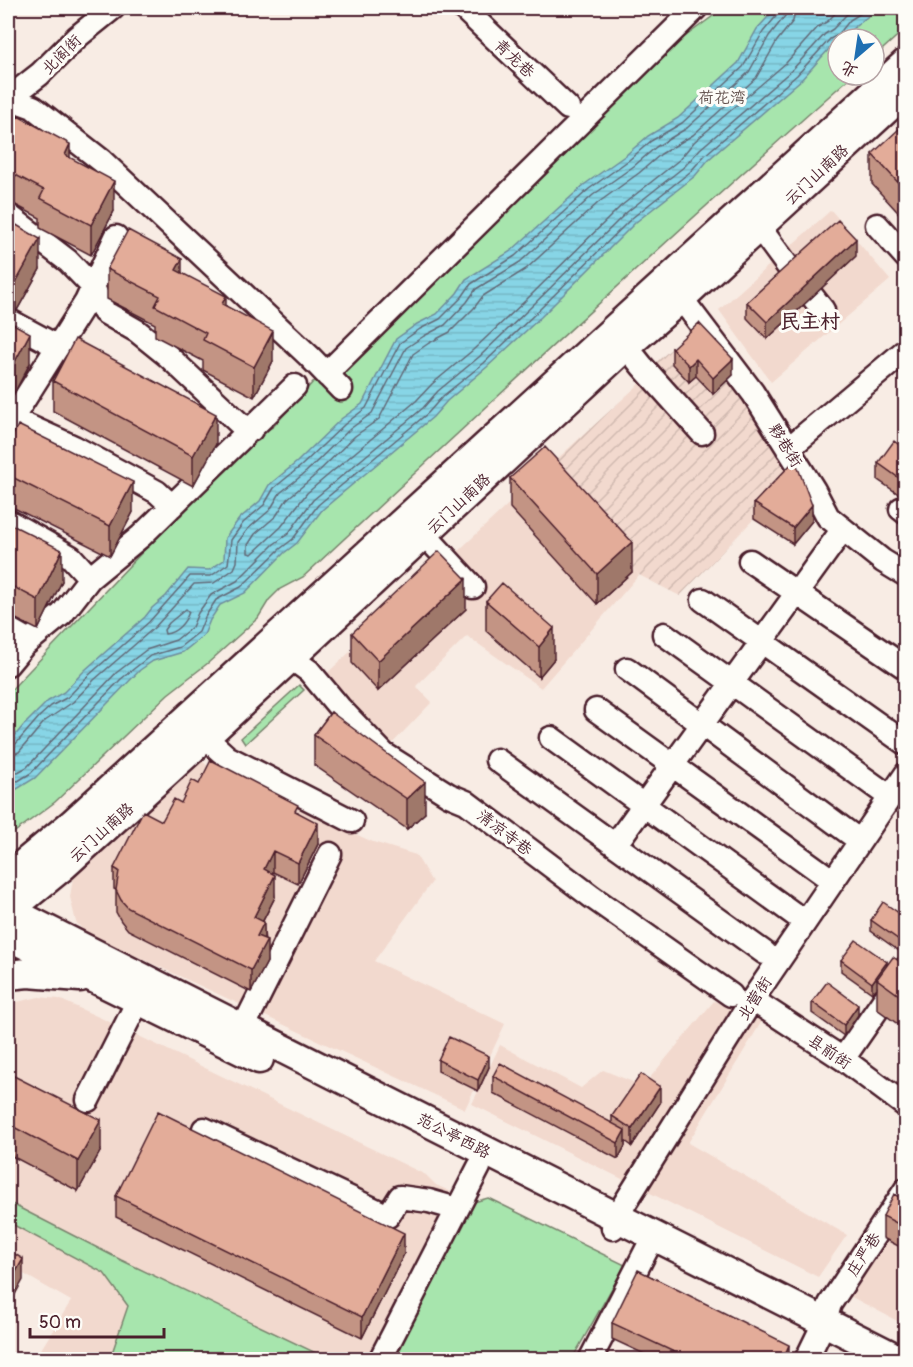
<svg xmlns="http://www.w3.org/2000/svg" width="913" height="1367" font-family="Pangolin,'LXGW WenKai TC',sans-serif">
<defs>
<pattern id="industrial-furrows" width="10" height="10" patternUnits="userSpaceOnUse" patternTransform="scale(1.5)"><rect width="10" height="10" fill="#f2d9ce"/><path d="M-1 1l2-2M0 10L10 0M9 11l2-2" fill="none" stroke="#d1bab1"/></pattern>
<pattern id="water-rules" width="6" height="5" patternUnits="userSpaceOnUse" patternTransform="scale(1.5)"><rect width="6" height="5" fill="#87d5e6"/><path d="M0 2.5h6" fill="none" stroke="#76b6c5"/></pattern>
</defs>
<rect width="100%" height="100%" fill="#f8ece4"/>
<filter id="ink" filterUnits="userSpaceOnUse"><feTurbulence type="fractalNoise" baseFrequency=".0167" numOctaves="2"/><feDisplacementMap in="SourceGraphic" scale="12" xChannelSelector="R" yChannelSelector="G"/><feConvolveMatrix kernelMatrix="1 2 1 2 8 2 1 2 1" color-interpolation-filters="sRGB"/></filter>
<g filter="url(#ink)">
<path fill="#f2d9ce" d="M831,210L890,280L771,382L719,310Z
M545,470L639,575L541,688L467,636L416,686L432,702L386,750L322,678Z
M201,760L211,769L373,842L416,855L432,882L374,961L505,1024L465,1109L106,942L83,930L76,922L70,897L74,872Z
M39,997L59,999L114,1024L426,1175L436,1185L474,1202L391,1359H35L71,1301L8,1265V1004Z
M714,1001L762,1021L688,1143L847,1235L818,1277L472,1104L500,1045L581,1088L603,1070L643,1086Z
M905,1201V1325L844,1293Z"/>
<path fill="url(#industrial-furrows)" d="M694,329L734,373L795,476L680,596L639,575L545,470L637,386L646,371Z"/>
<path fill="#a7e5ad" stroke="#78826c" stroke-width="1.5" d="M724,8H905V29L874,57V39H838V75H853C667,239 485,408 303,577L280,589L269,600L258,618L208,663L168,694L55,802L8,837V693L250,439L273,427L313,382L328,376L675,44Z
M299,685L304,690L245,744L241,738Z
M488,1198L625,1265L572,1359L391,1360L474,1202Z
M8,1202L121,1260L316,1353L312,1360L110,1359L128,1306L104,1273L8,1222Z"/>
<path fill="url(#water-rules)" stroke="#6f8c9b" stroke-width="1.5" d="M776,8H877C867,19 853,26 842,39H838L802,79L709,159L695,176L636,222L541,317L487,367L447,401L433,417L322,510L297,543L284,553L245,593L220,605L210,620L204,635L183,652L153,661L140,670L35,778L17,789L8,782V744L23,726L48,701L64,692L85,670L145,617L152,608L166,596L188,569L209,570L224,560L225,538L239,519L260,501L269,485L297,462L341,419L362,404L396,339L417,324L437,314L457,293L466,279L511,251L585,184L626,155L648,136L678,118L738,63L757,29Z"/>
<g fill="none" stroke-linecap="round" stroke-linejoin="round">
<path stroke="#626876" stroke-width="1.5" d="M796,8L793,21L777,41L756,78L693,135L661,154L639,173L599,202L526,269L483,296L474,308L450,332L429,343L413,354L379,419L355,436L312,478L287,499L276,516L255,534L248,545V553L252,554L281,527L307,493L416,401L432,384L473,350L525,301L621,206L679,160L694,142L786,63L818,27L828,21L840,8
M186,609L189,612C185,623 176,633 165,634L164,630L169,623Z
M8,748L14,746L40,716L51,706L68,697L89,675L149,622L190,576H211L228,564L231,540L243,523L264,505L274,488L301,466L345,424L366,408L400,343L420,329L440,319L462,297L471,284L515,256L589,189L629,160L651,141L682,123L743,67L763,32L779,13L780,8
M8,755L19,752L45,721L73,702L94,680L155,627L194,584L214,583L234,569L237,562L238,542L248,529L270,510L280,493L306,472L350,429L372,413L406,348L424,336L445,325L467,302L476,289L520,262L593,195L634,166L656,147L687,128L749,72L769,36L785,16L787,8
M8,770L18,772L27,767L116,673L146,650L176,640L192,627L198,613L211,595L237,581L274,544L288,534L313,500L423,408L438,391L479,357L531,307L627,212L685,166L700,149L792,70L825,34L833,29L846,15L857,8
M8,778L18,781L31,773L121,679L150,656L180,647L199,632L205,617L216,600L241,587L280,549L293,539L318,505L428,413L443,396L484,363L537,312L632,218L690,172L705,155L797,75L830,39L838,35L850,20L869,8"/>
<defs>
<path id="minor" d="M463,8L568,108
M8,98L33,107L102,161L309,356L341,389
M8,99L40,74L77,37L113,8
M8,215L68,261L93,287L104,312L137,331L168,356L239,423L251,430
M877,225L906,257
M759,227L795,276
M812,296L823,310
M681,298L753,393L814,490L828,517L883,561L906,575
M8,320L58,347
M626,346L642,366L702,433
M328,376L334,366L696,8
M8,417L74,447L157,492L172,506
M8,425L86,302L116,237
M788,449L906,350
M901,509L906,513
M8,521L71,557L90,578
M424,534L473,587
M750,561L906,668
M703,600L906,744
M8,629L29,641
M664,634L890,797
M291,658L309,671L339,707L384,754L449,795L466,802L592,897L731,995
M8,664L23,646L62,614L90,578L141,536L295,386
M627,669L860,841
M596,710L833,881
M205,737L227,757L352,821
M551,738L805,922
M497,760L765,953
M615,845L843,529
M750,1003L759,1004L843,1059L906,1106
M243,1028L330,854
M843,1059L906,968
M88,1100L139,999
M204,1129L388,1216L400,1197L429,1201L457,1209
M613,1228L625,1203L750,1003L906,774
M380,1360L479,1167
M590,1360L648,1247
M806,1360L825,1321L830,1304L906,1189"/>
<path id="major" d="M8,877L73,823L906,63
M8,910L900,1360
M8,911L62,867L205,737L626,346L681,298L906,91
M8,936L259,1059
M8,975L28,973L80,977"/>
</defs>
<use href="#minor" stroke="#4a1f2b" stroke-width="27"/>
<use href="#major" stroke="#4a1f2b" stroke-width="33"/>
<use href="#minor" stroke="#fdfcf7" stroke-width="22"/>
<use href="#major" stroke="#fdfcf7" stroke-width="28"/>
</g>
<path fill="#c39484" stroke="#4a1f2b" stroke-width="1.5" d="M8,135L70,158L114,211L91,255L40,228V218L8,201Z
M906,136V221L872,184V154Z
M8,220L40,269L16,312L8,307Z
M856,256L767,339L747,318V302Z
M107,269L182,273L226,306L273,361L254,397L203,370V361L155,336V324L107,299Z
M8,321L30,363L10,401L8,400Z
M672,348L733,375L713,394L696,376L689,382L672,364Z
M53,381L216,444L193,486L53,411Z
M8,446L133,512L110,556L8,505Z
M906,450V499L878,480V463Z
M510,478L632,572L597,604L510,508Z
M754,503L812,521L793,544L754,519Z
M8,523L62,581L38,630L8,615Z
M486,601L554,659L539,677L486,631Z
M466,609L378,691L352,663V633Z
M331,712L425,813L407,829L314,765V735Z
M199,784L298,812L318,844L298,884L273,872L272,874L275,897L263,921L267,962L251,992L128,930L121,921L116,912V890L114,889V868L181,803Z
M906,870V887L903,885V874Z
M906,918V948L902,953L871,931V920Z
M841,960L906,966V1030L877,1009V988L872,993L841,971Z
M812,1002L858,1015L844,1036L812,1013Z
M438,1060L489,1067L478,1091L438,1071Z
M8,1073L101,1150L78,1191L8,1154Z
M493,1076L612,1123V1116L660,1103L632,1146L625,1141V1146L618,1159L493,1093Z
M116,1196L404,1254L362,1338L116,1217Z
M906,1201V1250L883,1238V1216Z
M612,1323L789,1359H655L612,1339Z"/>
<path fill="#9f786b" stroke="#4a1f2b" stroke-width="1.5" d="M70,144V174L65,155Z
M114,181V211L91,255V225Z
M40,239V269L16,312V282Z
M856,239V256L767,339V322Z
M182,259V289L176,270Z
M226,296V326L222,304Z
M273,331V361L254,397V367Z
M30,333V363L10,401V371Z
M696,359V376L689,382V366Z
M733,359V375L713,394V378Z
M216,414V444L193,486V456Z
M133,482V512L110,556V526Z
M812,505V521L793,544V528Z
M632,542V572L597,604V574Z
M62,550V581L38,630V600Z
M466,579V609L378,691V661Z
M554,628V659L539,677V647Z
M425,782V813L407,829V799Z
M318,823V844L298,884V863Z
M273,851V872L264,891V869Z
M275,875V897L254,938V917Z
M264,922V943L257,936Z
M906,937V948L902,953V942Z
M267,940V962L251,992V970Z
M887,962V973L877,979V988L872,993V983Z
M858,1005V1015L844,1036V1025Z
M489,1056V1067L478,1091V1080Z
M660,1087V1103L632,1146V1129Z
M101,1120V1150L78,1191V1161Z
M625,1130V1146L618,1159V1143Z
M404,1233V1254L362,1338V1317Z
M23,1259V1280L8,1307V1286Z
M10,1316V1337L8,1342V1321Z
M789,1345V1359H783Z"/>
<path fill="#e3ac99" stroke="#4a1f2b" stroke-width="1.5" d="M18,116L70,144L65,155L114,181L91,225L40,198L44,190L8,171V135Z
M899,129L906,136V191L872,154Z
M8,220L40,239L16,282L8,277Z
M838,220L856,239L767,322L747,302Z
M128,230L182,259L176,270L226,296L222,304L273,331L254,367L203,340L206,333L155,306L160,296L107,269Z
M8,321L30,333L10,371L8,370Z
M699,323L733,359L713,378L696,359L689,366L672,348Z
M75,339L216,414L193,456L53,381Z
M18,425L133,482L110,526L8,475V446Z
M894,441L906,450V483L878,463Z
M545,447L632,542L597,574L510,478Z
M795,460L812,505L793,528L754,503Z
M8,523L62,550L38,600L8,584Z
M439,551L466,579L378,661L352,633Z
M502,583L554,628L539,647L486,601Z
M331,712L425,782L407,799L314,735Z
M211,760L298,805L295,811L318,823L298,863L273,851L264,869L275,875L254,917L264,922L257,936L267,940L251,970L128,908L121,900L116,890L119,871L114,868L143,811L162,821L174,799L181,803L192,780L199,784Z
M883,902L906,918V937L902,942L871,920Z
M856,940L887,962L872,983L841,960Z
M893,957L906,966V1000L877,979Z
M827,982L858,1005L844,1025L812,1002Z
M449,1037L489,1056L478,1080L438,1060Z
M500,1063L625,1130L618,1143L493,1076Z
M8,1073L101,1120L78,1161L8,1124Z
M641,1074L660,1087L632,1129L612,1116Z
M158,1111L404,1233L362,1317L116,1196Z
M894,1194L906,1201V1228L883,1216Z
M8,1250L23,1259L8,1286Z
M638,1270L789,1345L783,1359H689L612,1323Z"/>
</g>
<g text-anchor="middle" stroke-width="6" stroke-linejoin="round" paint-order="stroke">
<g font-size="16" fill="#4a1f2b" stroke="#fdfcf7">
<text transform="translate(61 54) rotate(-45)" y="6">北阁街</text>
<text transform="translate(515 58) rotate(43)" y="6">青龙巷</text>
<text transform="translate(816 174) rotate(-43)" y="6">云门山南路</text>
<text transform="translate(786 445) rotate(58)" y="6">夥巷街</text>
<text transform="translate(458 503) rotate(-43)" y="6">云门山南路</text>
<text transform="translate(101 832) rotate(-42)" y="6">云门山南路</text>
<text transform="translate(505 832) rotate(37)" y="6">清凉寺巷</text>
<text transform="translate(754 998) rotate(-57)" y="6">北营街</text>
<text transform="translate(830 1051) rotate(34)" y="6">县前街</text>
<text transform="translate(454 1135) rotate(27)" y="6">范公亭西路</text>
<text transform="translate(863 1254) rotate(-57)" y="6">庄严巷</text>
</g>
<g font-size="16" fill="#61504c" stroke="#fdfcf7">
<text x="722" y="103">荷花湾</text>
</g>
<g font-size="20" font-weight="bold" fill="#4a1f2b" stroke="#fdfcf7">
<text x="810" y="328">民主村</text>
</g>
</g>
<rect width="913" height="1367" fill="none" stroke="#fdfcf7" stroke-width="30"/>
<rect x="15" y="15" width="883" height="1337" fill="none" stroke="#4a1f2b" stroke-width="2" filter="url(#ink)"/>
<g transform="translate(856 57) rotate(209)"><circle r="28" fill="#fdfcf7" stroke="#b5a4a5" stroke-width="1.5"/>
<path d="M0-4.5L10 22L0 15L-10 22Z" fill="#1f6fb2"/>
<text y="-9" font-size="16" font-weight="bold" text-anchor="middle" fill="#4a1f2b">北</text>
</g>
<path d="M30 1328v9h134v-9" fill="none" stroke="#4a1f2b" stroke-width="3"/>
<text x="39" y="1328" font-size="18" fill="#4a1f2b" stroke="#fdfcf7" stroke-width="4.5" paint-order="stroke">50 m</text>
</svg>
